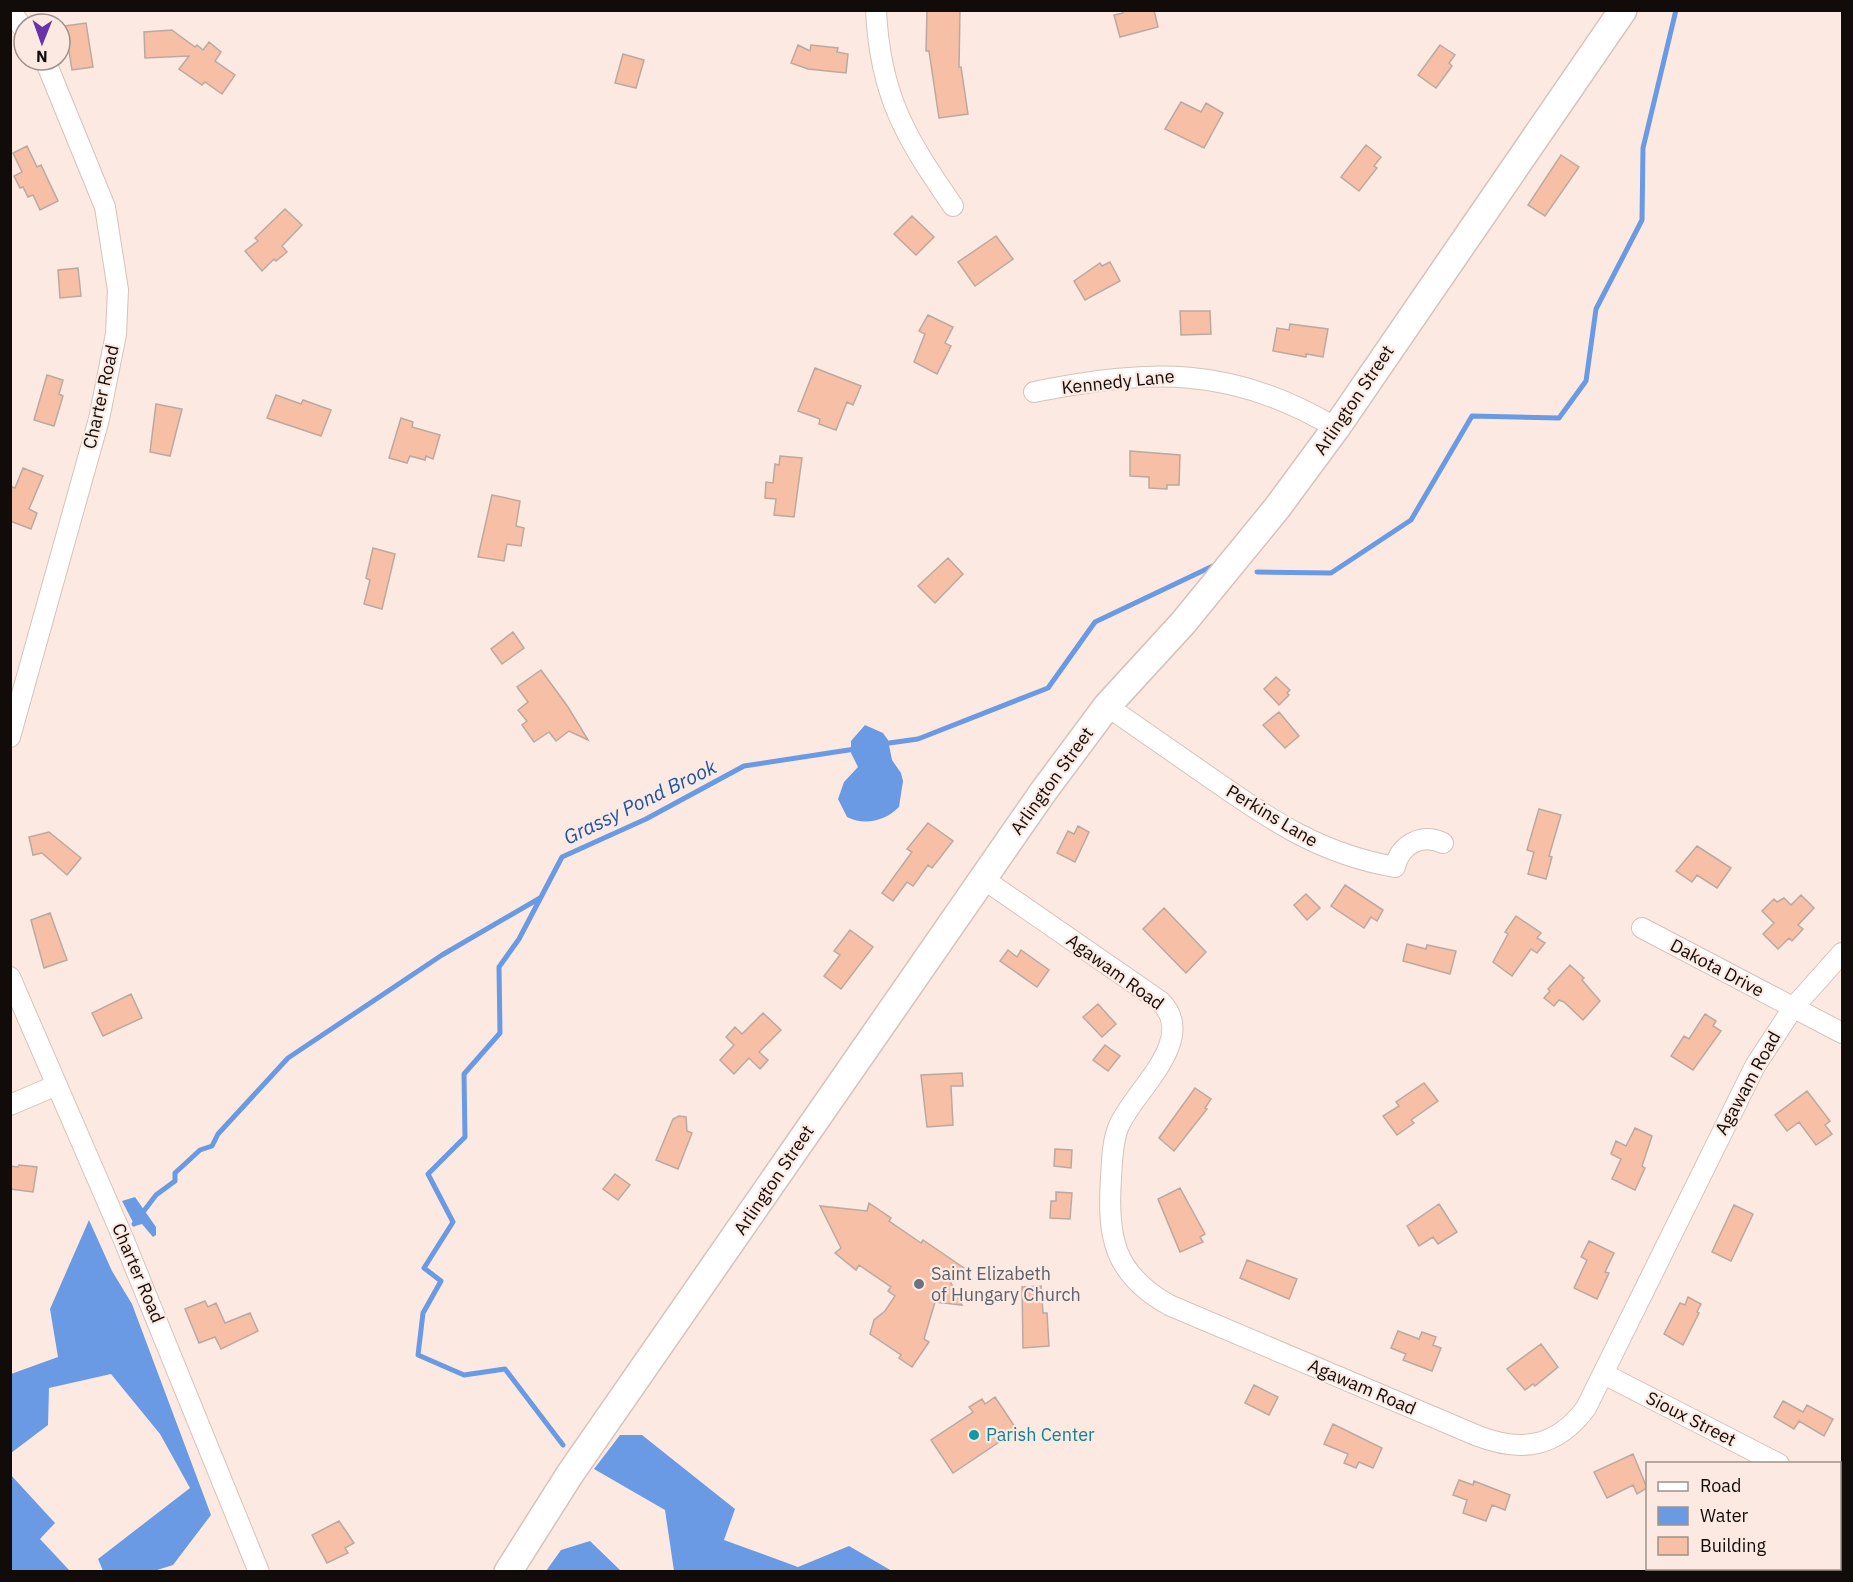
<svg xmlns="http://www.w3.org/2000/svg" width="1853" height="1582" font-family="'IBM Plex Sans',sans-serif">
<rect width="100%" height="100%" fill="#fceae2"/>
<path fill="#6a9ae4" d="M865,725L883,733L888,740L892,760L901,773L903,781L899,807C885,821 865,826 847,817L838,799L844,782L858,767L851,753V741Z
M135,1197L156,1227V1235L153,1237L142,1224L135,1226L122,1201Z
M89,1220L112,1271L132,1304L211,1515L173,1565L154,1571H103L98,1559L190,1488L160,1434L111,1374L49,1388L48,1425L11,1453V1374L58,1357L50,1309Z
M620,1435H642L735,1509L724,1540L798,1567L849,1546L892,1571H674L665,1510L594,1469Z
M10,1474L55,1523L40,1539L70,1571H11Z
M590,1541L621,1571H546L561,1550Z"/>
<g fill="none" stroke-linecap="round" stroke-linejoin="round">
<path stroke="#6a9ae4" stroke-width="5" d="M1257,572L1331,573L1411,520L1472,416L1559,418L1586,381L1596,309L1642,220L1643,148L1676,10
M882,744L918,739L1048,688L1095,622L1215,565
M134,1224L156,1195L175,1181V1173L200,1150L212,1146L218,1134L288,1058L442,955L540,898
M563,1445L505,1369L464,1375L418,1355L423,1313L441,1281L424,1268L453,1222L428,1174L465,1137L464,1074L500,1033L499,967L519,939L562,857L646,819L744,766L855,749"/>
</g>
<path fill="#f7bfa6" stroke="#bba9a1" stroke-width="1.5" d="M927,10H960L959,67H961L968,114L939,118L929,51H926Z
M1122,10H1154L1158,27L1120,37L1114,15L1123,13Z
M86,23L93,67L72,70L65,26Z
M172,30L195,47L197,45L203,50L209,42L221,52L215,61L235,75L222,94L205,82L202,85L179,69L189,56L145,58L144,32Z
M798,45L810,51L811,45L838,48L837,52L848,54L846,73L808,69L791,63Z
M1440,45L1455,55L1449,63L1452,66L1436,88L1418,75Z
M623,54L644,60L636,88L615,83Z
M1181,102L1201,112L1206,103L1223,113L1204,148L1165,129Z
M1366,145L1381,157L1374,166L1377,168L1359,191L1341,177Z
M27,146L37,167L41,165L58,201L40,210L33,195L28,197L23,187L20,188L14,176L22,172L13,153Z
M1561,155L1579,167L1545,216L1528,205Z
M285,209L302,225L282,246L287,252L276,261L274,259L262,271L245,251L258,241L255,238Z
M912,216L934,237L916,255L894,234Z
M996,236L1013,259L975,286L958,262Z
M1110,262L1120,281L1085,300L1074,281L1100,263L1102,266Z
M78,268L81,296L60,298L58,270Z
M1180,311H1210L1211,334L1181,335Z
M928,315L953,327L945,343L951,346L937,374L914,362L925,334L919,331Z
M1290,324L1328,329L1323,357L1306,354V357L1273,351L1277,328L1289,330Z
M815,368L861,386L853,405L847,402L836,430L819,424L820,419L798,411Z
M47,375L63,380L59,394L63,396L54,426L34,420Z
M276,395L301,404L303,400L331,410L321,436L267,418Z
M156,404L182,409L170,456L150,452Z
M401,418L413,422L412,427L440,435L433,459L426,456L425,460L410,456L407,463L389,458Z
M1130,451L1180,455L1179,485H1167V489L1149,488V477L1130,476Z
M780,456L802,458L794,517L774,515L776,499L765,498L766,482L773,483L775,464L779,465Z
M23,468L43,476L29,509L37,513L31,529L10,521V486L15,488Z
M492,495L520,501L516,526L524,528L521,546L507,544L504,561L478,557Z
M373,548L395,554L382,609L364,604L370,580L366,578Z
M948,558L963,574L935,603L918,586Z
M513,632L524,648L502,664L491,649Z
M541,670L568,707L588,740L569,731L556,741L549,732L534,742L522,725L527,721L518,710L528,702L517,687Z
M1276,677L1290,690L1287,693L1289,695L1279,705L1264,689Z
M1279,712L1299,736L1285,748L1263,725Z
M1539,809L1561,815L1549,856L1552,857L1546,879L1528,874L1534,852L1527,850Z
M928,823L953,841L932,868L928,865L913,886L907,882L893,901L882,893L912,852L907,849Z
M1078,826L1089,832L1075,862L1057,853L1068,831L1074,834Z
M49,832L81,858L67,875L42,853L33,855L29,837Z
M1697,846L1731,868L1717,888L1697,875L1692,882L1676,871Z
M1345,885L1383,910L1377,921L1371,917L1364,928L1331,906Z
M1306,894L1320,908L1307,920L1294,905Z
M1801,895L1814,908L1798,925L1803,929L1792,941L1789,938L1778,949L1763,934L1774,923L1762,911L1774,899L1777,902L1784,898L1791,905Z
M1164,908L1206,952L1186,973L1143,929Z
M50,913L67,960L44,968L31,920Z
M1516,916L1541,933L1537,938L1545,943L1537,953L1531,949L1512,976L1493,962L1508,934L1505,932Z
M850,930L873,947L841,989L824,976L840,955L834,951Z
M1407,944L1426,949L1427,945L1456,951L1450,974L1403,961Z
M1008,950L1017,957L1021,950L1049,970L1037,987L1000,961Z
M1570,965L1584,978L1582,980L1600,1001L1583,1020L1564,1002L1559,1000L1554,1006L1544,998L1550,991L1548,989Z
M131,994L142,1018L103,1036L92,1013Z
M1098,1004L1116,1024L1102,1037L1083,1017Z
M763,1013L781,1030L759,1052L768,1060L760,1069L749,1058L734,1074L720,1060L734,1045L726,1037L735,1027L742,1034Z
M1705,1014L1716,1021L1713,1026L1721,1031L1693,1070L1671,1056L1684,1036L1689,1039Z
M1105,1045L1120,1056L1108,1071L1093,1060Z
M962,1073L963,1086H951L953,1125L927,1127L921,1075Z
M1424,1083L1438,1101L1411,1120L1414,1123L1397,1135L1383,1116L1399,1106L1396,1102Z
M1195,1088L1211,1099L1205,1108L1207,1109L1174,1151L1159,1138Z
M1807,1091L1830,1121L1825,1125L1832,1134L1816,1145L1799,1122L1787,1131L1775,1115Z
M679,1116L686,1117L687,1131L692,1133L678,1169L656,1160L673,1119Z
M1635,1128L1652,1136L1642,1166L1645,1168L1635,1190L1612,1179L1621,1159L1611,1154L1616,1141L1626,1146Z
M1055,1149L1072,1150L1071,1168L1054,1166Z
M19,1165L37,1167L33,1192L10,1189V1166L18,1167Z
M615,1174L630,1185L618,1200L603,1189Z
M1180,1188L1205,1234L1200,1237L1203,1242L1180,1252L1158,1199Z
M1056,1192L1072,1193L1070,1219L1050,1218L1051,1201H1056Z
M869,1203L891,1218L889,1221L921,1243L923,1240L964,1268L950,1281L962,1305L935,1302L924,1339L929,1342L912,1367L899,1358L901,1355L870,1334L874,1320L885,1311L895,1296L888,1291L891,1287L859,1265L856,1270L835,1253L841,1248L820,1206L867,1211Z
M1439,1204L1457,1232L1438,1244L1433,1237L1419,1246L1407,1226Z
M1734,1205L1753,1214L1731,1261L1712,1252Z
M1589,1241L1614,1253L1605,1272L1609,1273L1597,1299L1574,1288L1587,1260L1581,1257Z
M1247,1260L1297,1279L1289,1299L1240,1278Z
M1041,1286L1043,1313H1047L1049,1346L1023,1348L1022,1287Z
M1688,1297L1701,1304L1697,1312L1699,1313L1683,1345L1664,1334L1680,1303L1685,1305Z
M205,1301L208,1307L216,1303L225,1323L250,1313L258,1331L221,1349L215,1337L199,1343L185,1309Z
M1398,1331L1419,1339L1422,1332L1436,1337L1433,1345L1441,1348L1432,1371L1403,1360L1406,1354L1391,1348Z
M1541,1344L1558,1367L1535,1386L1533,1384L1525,1390L1507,1369Z
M1254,1385L1278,1397L1269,1415L1245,1403Z
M995,1397L1017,1430L953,1473L931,1440L973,1412L969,1407L982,1399L985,1404Z
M1783,1401L1803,1412L1807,1405L1833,1419L1824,1436L1799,1421L1794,1429L1774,1417Z
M1333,1424L1382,1448L1373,1468L1359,1462L1356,1468L1344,1463L1348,1454L1324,1444Z
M1633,1454L1647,1488L1637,1494L1633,1485L1607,1498L1594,1472Z
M1459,1480L1473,1485L1474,1481L1510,1495L1505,1510L1492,1505L1486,1521L1463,1513L1467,1500L1453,1495Z
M339,1521L354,1543L345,1548L348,1553L327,1563L312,1535Z"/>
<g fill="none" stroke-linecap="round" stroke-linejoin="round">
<defs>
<path id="street" d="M876,10C880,96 906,138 953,206
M10,11L24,29
M1034,392C1151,369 1231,365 1336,428
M1107,706C1142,730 1177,755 1212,779C1272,821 1321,854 1395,867C1400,844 1422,833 1443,843
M10,737L99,419L116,334L118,290L105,207L45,60
M982,878L1160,1001C1200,1040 1132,1092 1118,1128C1112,1144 1112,1162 1111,1178C1107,1238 1114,1274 1169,1305L1478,1436C1522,1453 1557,1447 1586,1408L1755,1066L1793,1008L1842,953
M1642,928L1842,1033
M10,977L123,1238L259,1572
M10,1105L57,1085
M1604,1374L1779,1464
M1840,1495L1842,1496
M1840,1521L1842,1515
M1813,1572L1815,1568"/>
<path id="secondary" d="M508,1572L570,1474L1043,792L1107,706L1183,623L1277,508L1336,428L1623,10"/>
</defs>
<use href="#street" stroke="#d5c2bb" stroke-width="22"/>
<use href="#secondary" stroke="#d5c2bb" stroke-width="30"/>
<use href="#street" stroke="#fff" stroke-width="20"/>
<use href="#secondary" stroke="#fff" stroke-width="27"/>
</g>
<circle fill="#6b7280" stroke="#fceae2" stroke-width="2" cx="919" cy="1284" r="6"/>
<circle fill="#0f9aa8" stroke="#fceae2" stroke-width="2" cx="974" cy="1435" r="6"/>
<g text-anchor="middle" stroke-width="4.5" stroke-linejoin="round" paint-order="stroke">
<g font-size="18" fill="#110b09" stroke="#fceae2">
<text transform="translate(1118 382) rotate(-6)" y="6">Kennedy Lane</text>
<text transform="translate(101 397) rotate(-77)" y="6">Charter Road</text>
<text transform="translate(1354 400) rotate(-56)" y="6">Arlington Street</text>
<text transform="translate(1052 781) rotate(-54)" y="6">Arlington Street</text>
<text transform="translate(1272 816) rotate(31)" y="6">Perkins Lane</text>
<text transform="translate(1717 968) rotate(28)" y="6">Dakota Drive</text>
<text transform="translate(1115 972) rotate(36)" y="6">Agawam Road</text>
<text transform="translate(1748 1083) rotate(-61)" y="6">Agawam Road</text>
<text transform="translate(774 1180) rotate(-56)" y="6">Arlington Street</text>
<text transform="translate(138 1273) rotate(67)" y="6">Charter Road</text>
<text transform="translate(1362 1387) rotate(23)" y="6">Agawam Road</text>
<text transform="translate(1691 1419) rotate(27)" y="6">Sioux Street</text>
</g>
<g font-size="18" fill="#5b616d" stroke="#fceae2" text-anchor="start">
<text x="931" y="1280">Saint Elizabeth<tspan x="931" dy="21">of Hungary Church</tspan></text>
</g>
<g font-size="18" fill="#0d838f" stroke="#fceae2" text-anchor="start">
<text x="986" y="1441">Parish Center</text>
</g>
<g font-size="20" font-style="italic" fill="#1953aa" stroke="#fceae2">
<text transform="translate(640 802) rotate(-26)" y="7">Grassy Pond Brook</text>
</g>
</g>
<rect width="1853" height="1582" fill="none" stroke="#110b09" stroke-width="24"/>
<rect x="1646" y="1462" width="195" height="108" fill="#fceae2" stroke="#9e918b" stroke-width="1.5"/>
<rect x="1658" y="1482" width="30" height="9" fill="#ffffff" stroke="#9e918b" stroke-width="1.5"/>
<text x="1700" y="1492" font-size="18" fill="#110b09">Road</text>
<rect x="1658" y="1507" width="30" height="18" fill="#6a9ae4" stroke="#9e918b" stroke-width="1.5"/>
<text x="1700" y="1522" font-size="18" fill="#110b09">Water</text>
<rect x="1658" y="1537" width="30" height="18" fill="#f7bfa6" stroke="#9e918b" stroke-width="1.5"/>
<text x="1700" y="1552" font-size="18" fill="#110b09">Building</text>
<g transform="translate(42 42) rotate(181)"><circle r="28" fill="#fceae2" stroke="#9e918b" stroke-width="1.5"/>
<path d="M0-4.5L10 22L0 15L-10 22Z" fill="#6933a9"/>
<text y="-9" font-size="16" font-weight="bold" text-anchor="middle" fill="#110b09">N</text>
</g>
</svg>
